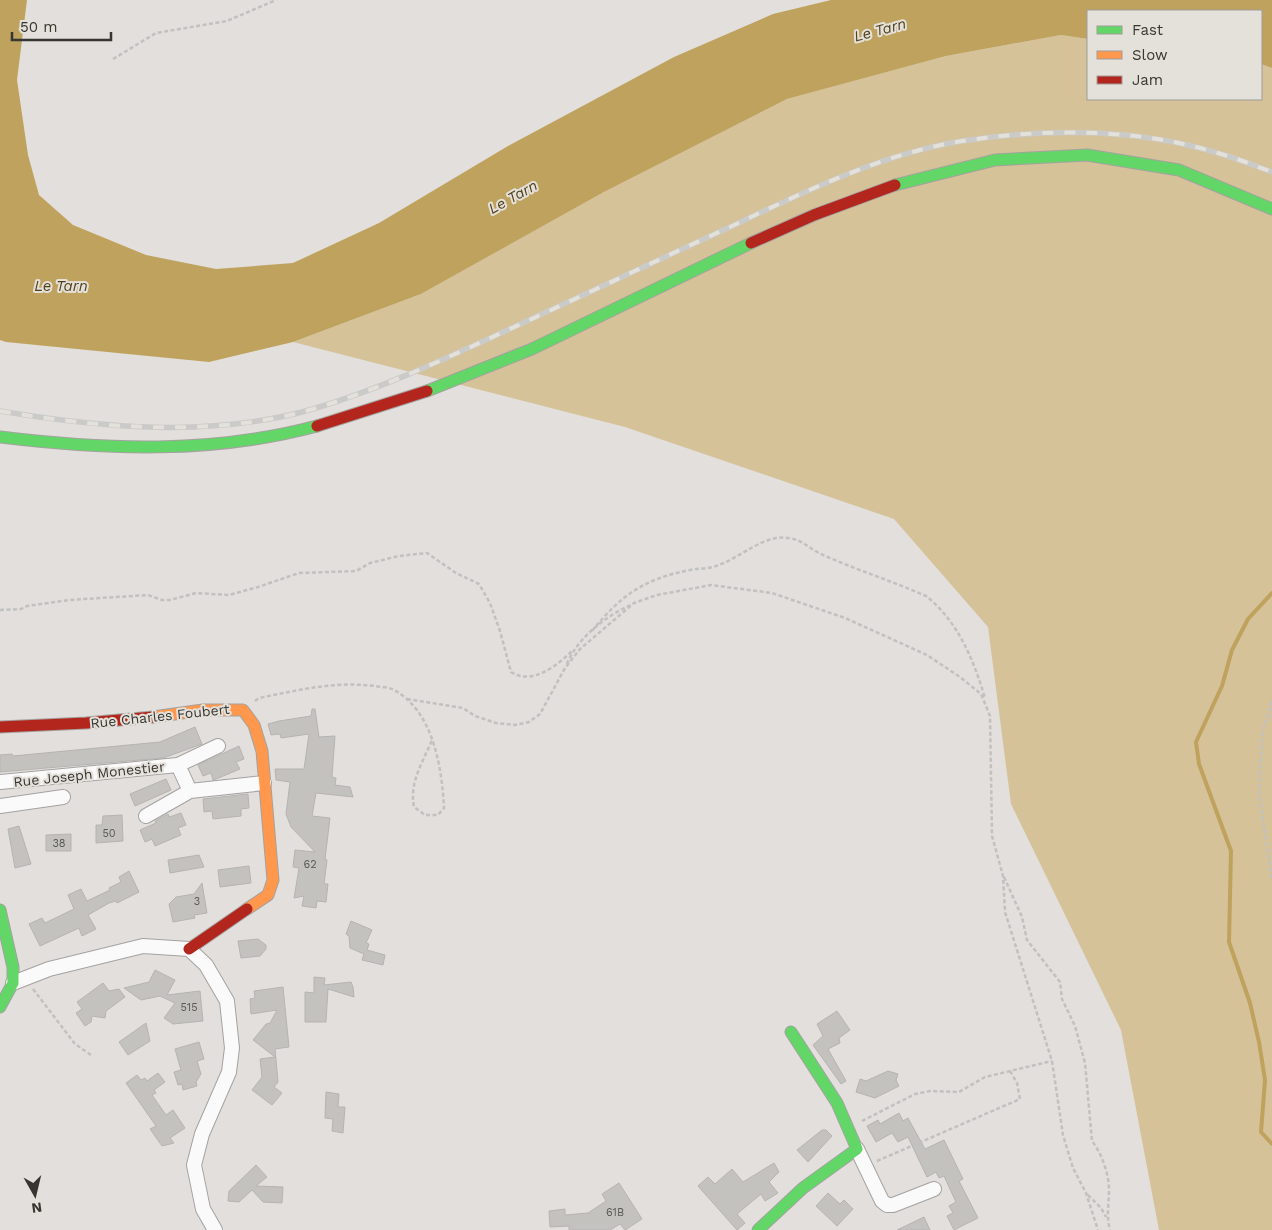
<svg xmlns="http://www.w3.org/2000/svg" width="1272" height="1230" font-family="'Work Sans',sans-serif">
<rect width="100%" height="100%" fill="#e2dfdc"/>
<path fill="#d6c299" d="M1061,35L1088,39V99H1261V64L1272,68V1230H1159L1121,1030L1011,804L988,627L894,519L625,427L293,342L421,294L604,192L787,99L946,56Z"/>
<path fill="#bfa25d" d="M0,0H27L17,80L28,155L39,195L73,225L146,255L216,269L293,263L379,223L508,146L674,57L773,14L831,0H1272V68L1261,64V11H1088V39L1061,35L946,56L787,99L604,192L421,294L293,342L209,362L6,342L0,340Z"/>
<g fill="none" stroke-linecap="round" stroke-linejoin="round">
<path stroke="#bfa25d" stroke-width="4" d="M1272,593L1248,619L1232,650L1222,686L1196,742L1199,764L1231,851L1229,942L1250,1003L1259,1042L1265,1080L1261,1132L1272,1144"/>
</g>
<path fill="#c4c2bf" stroke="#b6b4b2" d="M312,709H315L319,737L335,736L332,777L336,778L335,785L350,787L353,797L316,793L312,816L330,818L325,859L327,860L324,884H328L326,902L317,901L316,908L302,906L304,896L294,898L299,868L293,867L295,850L315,852L291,827L286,814L290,782L276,780L275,769H304L309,734L281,738L280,734L271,735L268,724L279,721L311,716Z
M195,727L202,744L163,758L0,772V755L12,754L13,756L160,742Z
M239,746L244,759L236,762L240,769L216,779L213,780L211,773L203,776L198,765Z
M166,779L171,790L135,806L130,794Z
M248,794L249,808L241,809V816L213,819L212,811L204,812L203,799Z
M181,813L186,825L178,828L181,835L155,846L152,839L145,842L140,830L156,823L155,821L168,814L169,817Z
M122,815L123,841L96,843V825H102L103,816Z
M19,826L31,864L15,868L8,829Z
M71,834V851H46V835Z
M199,855L204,867L170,873L168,860Z
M249,866L251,883L220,887L218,870Z
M129,871L139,892L117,903L116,901L109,903L88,915L96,929L82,936L79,928L40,946L29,924L42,918L45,923L74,909L68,895L81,889L87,901L110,890L109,888L121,882L119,877Z
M202,883L207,913L194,915L195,918L173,922L169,904L176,897L194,894Z
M351,921L372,930L366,943L369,944L367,950L385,955L383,965L362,960L364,954L350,948L349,936L346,934Z
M258,939L266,945V949L260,956L241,958L238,941Z
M155,970L175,980L167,995L200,991L203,1021L173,1024L164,1018L175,1003L160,996L141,1000L124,988L149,982Z
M314,977L325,978L324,985L351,982L353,987L354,997L328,989L326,1022H305V992L314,993Z
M103,983L109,991L119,989L125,997L106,1011L105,1018L92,1016L91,1022L85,1026L76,1013L82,1009L77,1002Z
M283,987L289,1047L275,1049L278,1082L274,1087L282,1093L272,1105L252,1090L262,1077L260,1059L275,1057L253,1040L266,1024L270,1023L277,1010L251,1014L250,999L255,998L254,991Z
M837,1011L850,1030L839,1038L840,1043L828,1049L846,1081L841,1084L813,1045L823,1036L817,1024Z
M146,1023L150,1041L128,1055L119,1042Z
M199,1042L204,1059L197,1061L201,1074L196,1082L197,1086L183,1090L182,1084L178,1085L174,1072L181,1070L175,1049Z
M888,1071L898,1074L896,1080L899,1086L875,1098L856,1092L860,1079L866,1081Z
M158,1073L165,1082L154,1090L156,1093L152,1095L166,1115L173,1110L185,1128L170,1138L174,1143L162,1146L150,1129L156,1126L126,1083L137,1075L141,1080L145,1078L147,1081Z
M326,1092L339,1094L338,1107H345L343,1133L332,1131L333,1119L325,1118Z
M899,1113L903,1121L908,1118L925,1149L944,1140L963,1179L959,1181L978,1218L954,1230L947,1216L953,1213L949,1206L956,1202L944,1176L939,1178L936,1172L927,1177L908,1137L898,1142L892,1133L876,1142L867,1126L878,1120L880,1124Z
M822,1130H826L832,1136L808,1162L797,1150Z
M774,1163L779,1172L769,1182L778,1193L765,1201L761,1194L737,1214L745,1223L737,1230L698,1186L708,1177L715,1184L732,1169L743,1182Z
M256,1165L267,1177L256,1186L283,1187L282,1203L263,1202L252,1190L239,1202L228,1201L229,1191Z
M619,1183L642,1219L625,1230L620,1224L610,1230H569V1226L550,1227L549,1211L565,1209V1215L588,1213L606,1201L602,1194Z
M828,1193L840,1204L844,1200L853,1209L837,1226L816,1206Z
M924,1217L930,1230H897Z"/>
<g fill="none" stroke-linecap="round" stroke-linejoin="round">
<defs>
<path id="street" d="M0,782L178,765
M190,791L178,765L218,746
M0,806L63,797
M146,816L190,791L264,783
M13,983L49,969L143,946L189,949L206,965L227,1001L232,1048L229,1072L202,1134L194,1165L203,1209L215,1230
M857,1149L882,1201L887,1205H893L934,1189"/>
<path id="fast" d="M895,185L995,160L1087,155L1179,170L1272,209
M427,391L532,349L751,243
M0,437C107,450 212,454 317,426
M0,910L13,967V983L0,1007
M758,1230L803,1188L857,1149L837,1103L791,1032"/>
<path id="slow" d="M153,717L203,710H243L254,725L262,751L273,880L268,895L247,909"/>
<path id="jam" d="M751,243L814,215L895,185
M317,426L427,391
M0,727L86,723L153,717
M189,949L247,909"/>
</defs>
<use href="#street" stroke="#a4a2a0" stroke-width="16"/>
<use href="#fast" stroke="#a4a2a0" stroke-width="13"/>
<use href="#slow" stroke="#a4a2a0" stroke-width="13"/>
<use href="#jam" stroke="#a4a2a0" stroke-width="13"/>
<path stroke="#c1c1bf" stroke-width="2.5" stroke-dasharray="4 2.5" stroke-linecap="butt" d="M113,59L156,33L227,21L276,0
M0,610L21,609L27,606L69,600L148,595L162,600H170L196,593L229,595L258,587L299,573L356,571L370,563L399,556L427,553L456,573L479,584L490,603L500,631L511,672C532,686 558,665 573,650
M592,631C621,595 644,579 690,570C698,568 708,569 716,566C741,558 763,534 789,538C803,540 811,550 823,555C857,570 892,581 926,596C958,621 974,661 985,698
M567,664C577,638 607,615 633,604
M407,699L463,708L475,716L496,723L515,725L529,722L540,714L565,668L580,649L634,603L657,595L711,585L772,593L845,618L927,655L960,677L981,694L990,716L992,836L1003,876L1005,912L1052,1061L1063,1135L1073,1168L1086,1193L1098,1230
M255,701L259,698C298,690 335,681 375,686C381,687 389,687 394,690C433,711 442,767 444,808L438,815H425L414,807C409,782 423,762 432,740
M1272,701L1262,734L1259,793L1272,879
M1004,877L1022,917L1027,940L1060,982L1062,999L1075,1026L1085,1063L1092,1141C1102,1154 1109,1174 1109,1190C1109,1205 1106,1215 1110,1230
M33,989L75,1044L91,1055
M862,1121L915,1094L930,1091L959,1092L985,1077L1052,1061
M877,1161L1020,1099L1017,1083L1010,1071
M1088,1195L1101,1208L1106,1217"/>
<use href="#street" stroke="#fbfafa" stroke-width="14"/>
<use href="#fast" stroke="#63d668" stroke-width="11"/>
<use href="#slow" stroke="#ff974d" stroke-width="11"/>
<use href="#jam" stroke="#b3261e" stroke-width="11"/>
<defs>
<path id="rail" d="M0,411C102,428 212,438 313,409C377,390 438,362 499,334C576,299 653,262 730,227C804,192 881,154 962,141C1048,128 1138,128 1221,154C1239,159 1255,166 1272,172"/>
</defs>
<use href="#rail" stroke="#cacac9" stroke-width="5.5"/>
<use href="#rail" stroke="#e4e0da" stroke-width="4" stroke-dasharray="11" stroke-linecap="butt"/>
</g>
<g text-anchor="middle" stroke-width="4" stroke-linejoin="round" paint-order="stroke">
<g font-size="11" fill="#5a5956">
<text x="109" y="837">50</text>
<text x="59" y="847">38</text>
<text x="310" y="868">62</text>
<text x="197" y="905">3</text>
<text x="189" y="1011">515</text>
<text x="615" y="1216">61B</text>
</g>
<g font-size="14" fill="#373633" stroke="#e4e0da">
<text transform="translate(160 716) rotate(-6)" y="5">Rue Charles Foubert</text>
<text transform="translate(89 774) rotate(-6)" y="5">Rue Joseph Monestier</text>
</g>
<g font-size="15" font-style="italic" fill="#514019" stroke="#e4e0da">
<text transform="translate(880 30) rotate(-15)" y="5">Le Tarn</text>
<text transform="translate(513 197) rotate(-29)" y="5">Le Tarn</text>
<text x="61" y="291">Le Tarn</text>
</g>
</g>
<rect x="1087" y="10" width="175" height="90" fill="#e4e0da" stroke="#9f9c97"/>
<rect x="1097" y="26" width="25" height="8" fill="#63d668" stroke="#9f9c97"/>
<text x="1132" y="35" font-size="15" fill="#373633">Fast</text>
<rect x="1097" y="51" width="25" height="8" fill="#ff974d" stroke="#9f9c97"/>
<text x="1132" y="60" font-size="15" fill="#373633">Slow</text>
<rect x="1097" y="76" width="25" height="8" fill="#b3261e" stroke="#9f9c97"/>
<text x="1132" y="85" font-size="15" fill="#373633">Jam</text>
<g transform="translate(35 1195) rotate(172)" stroke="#e4e0da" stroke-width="4" paint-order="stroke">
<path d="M0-4L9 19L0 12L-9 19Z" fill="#373633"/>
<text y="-8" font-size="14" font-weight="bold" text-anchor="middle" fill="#373633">N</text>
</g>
<path d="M12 32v8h99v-8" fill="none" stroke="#373633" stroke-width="2.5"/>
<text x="20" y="32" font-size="15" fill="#373633" stroke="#e4e0da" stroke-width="4" paint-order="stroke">50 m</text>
</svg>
